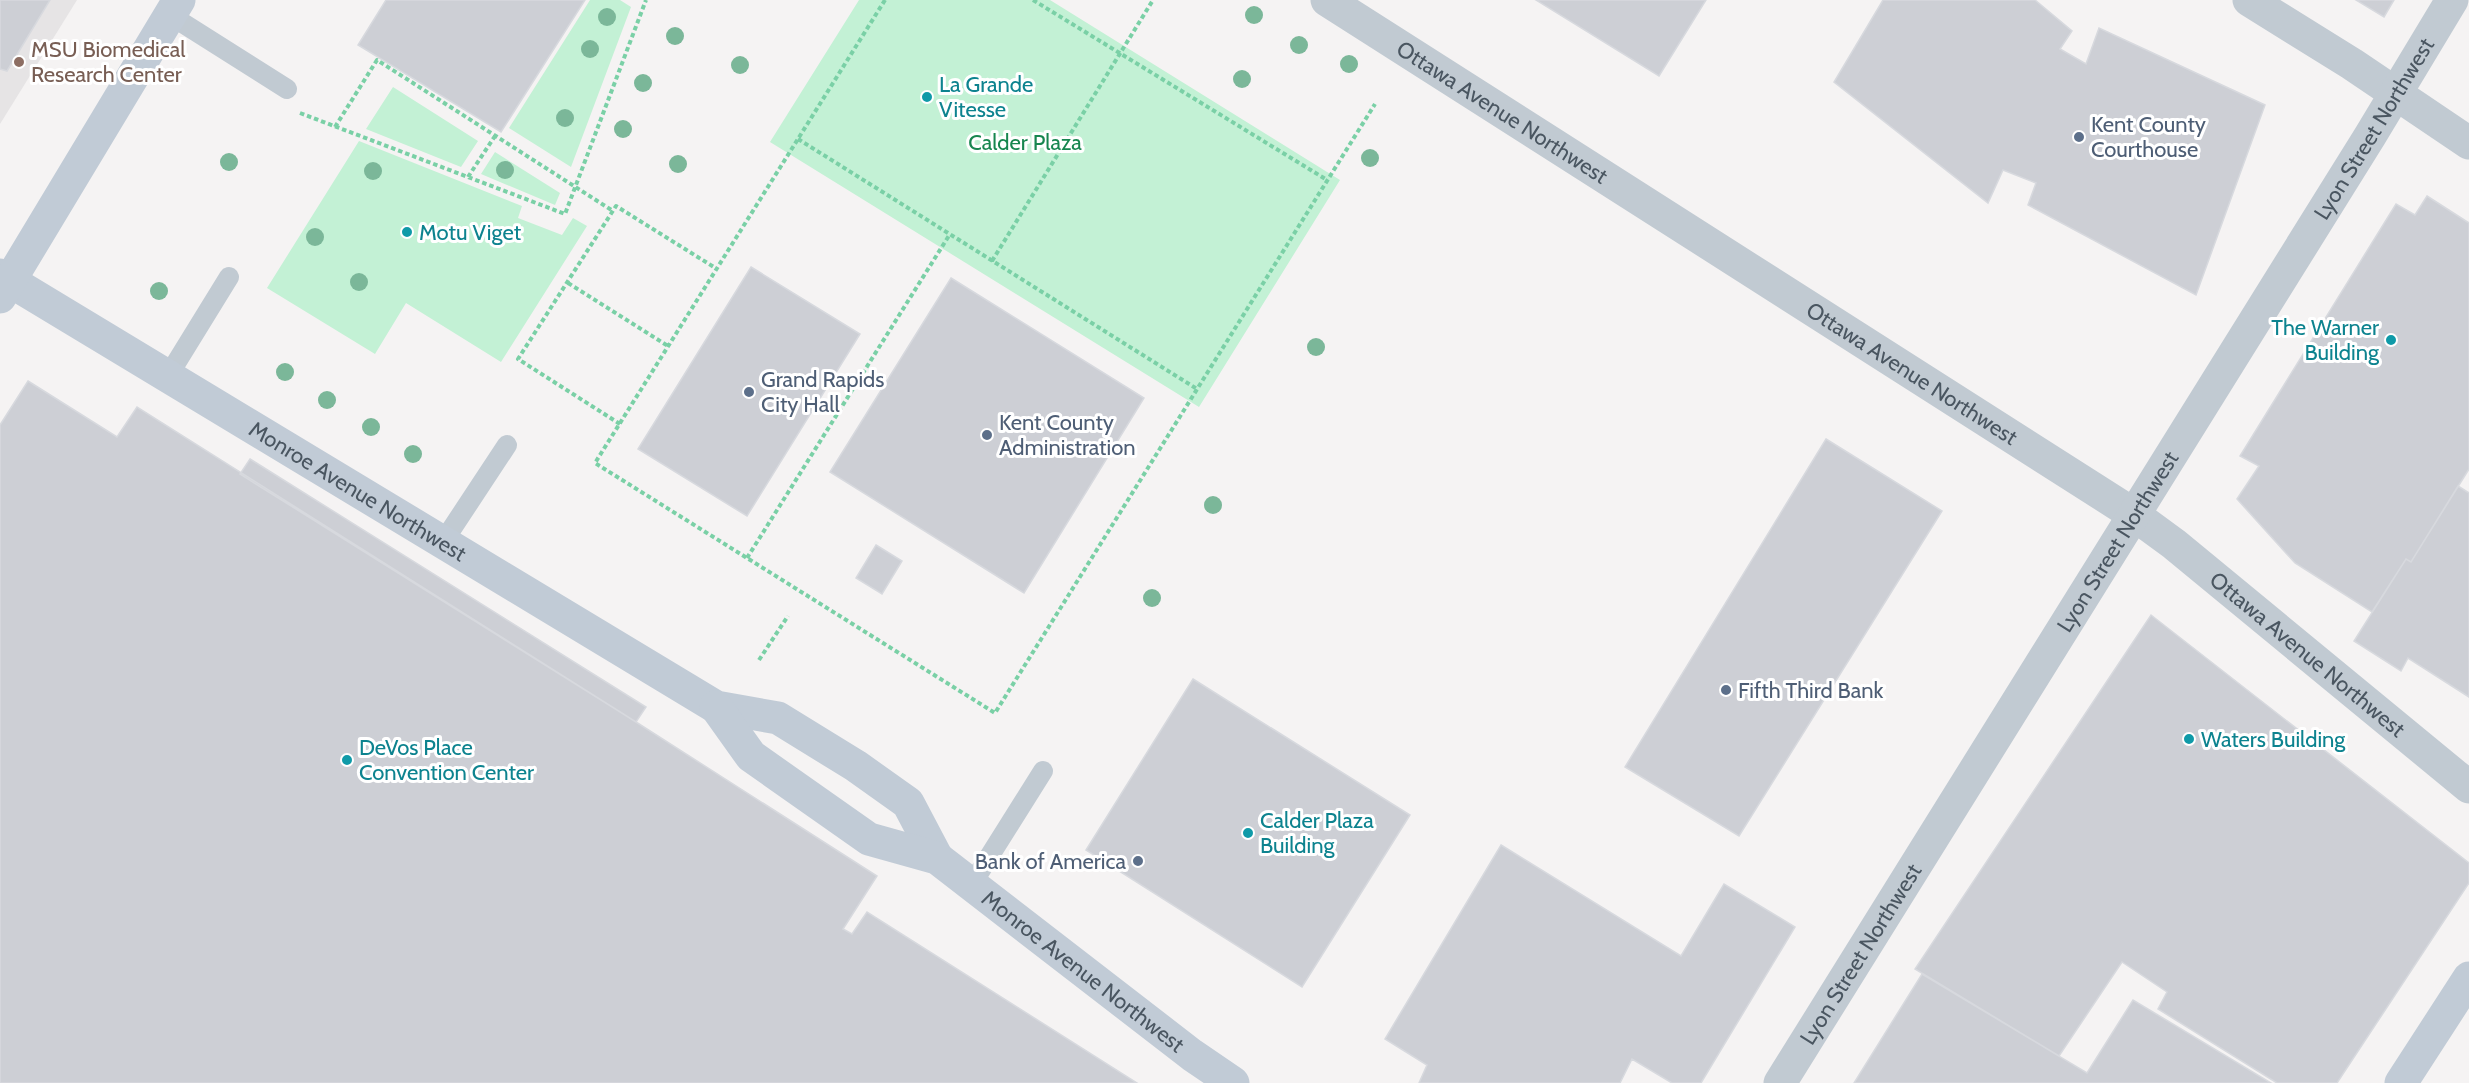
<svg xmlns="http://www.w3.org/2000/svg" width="2469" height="1083" font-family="Cabin,sans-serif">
<rect width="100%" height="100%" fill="#f5f3f3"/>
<path fill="#e6e4e5" d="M0,0H77L0,124Z"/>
<path fill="#c3f1d5" d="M590,0H620L631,7L571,167L509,128Z
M859,0H1050L1340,180L1199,407L770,142Z
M393,87L478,141L461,167L366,129Z
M359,141L522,206L518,218L562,235L573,218L587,226L501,362L406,303L375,354L267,288Z
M495,152L560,193L555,205L481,174Z"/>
<path fill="#cdcfd5" stroke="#d7d9de" stroke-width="1.5" d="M0,0H50L7,71L0,69Z
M386,0H585L501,132L358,45Z
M1536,0H1706L1659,76Z
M1883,0H2035L2072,31L2060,49L2086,64L2099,28L2265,105L2196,295L2028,205L2036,183L2003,170L1988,203L1834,82Z
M2356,0H2394L2384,17Z
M2427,196L2469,223V469L2411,562L2406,559L2372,612L2295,563L2237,499L2259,466L2240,456L2396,204L2415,215Z
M751,267L860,334L747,516L638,449Z
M951,278L1144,398L1024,593L830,472Z
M28,381L117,437L137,407L636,722L877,876L843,929L852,934L867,912L1137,1083H0V425Z
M1826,439L1942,511L1739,836L1625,767Z
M250,459L646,707L636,722L240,474Z
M2458,486L2469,493V697L2408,658L2401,671L2354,641L2406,559L2411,562Z
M876,545L902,561L882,594L856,578Z
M2151,615L2469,863V883L2337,1083H2277L2158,1009L2167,992L2122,962L2059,1056L1915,969Z
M1193,679L1410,815L1302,987L1086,850Z
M1501,845L1681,956L1724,884L1795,927L1701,1083H1672L1632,1059L1620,1083H1419L1427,1065L1385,1039Z
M1922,974L2087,1073L2133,1000L2271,1083H1854Z"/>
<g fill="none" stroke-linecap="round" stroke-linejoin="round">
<path stroke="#7ad0a6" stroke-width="4" stroke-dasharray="4.5 3" stroke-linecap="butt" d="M885,0L595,463L995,713L1375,104
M1033,0L1327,180
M300,113L565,214L646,0
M335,127L377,60L613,211
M798,139L1197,389
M468,177L495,136
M992,261L1153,0
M568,283L668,346
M620,424L518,359L616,206L717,269
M747,558L950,234
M759,660L788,616"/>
<path stroke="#c1cad2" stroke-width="20" d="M170,15L287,89
M168,376L229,277
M443,542L507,445
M972,884L1043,771"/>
<g stroke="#c1cad2" stroke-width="33">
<path id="s1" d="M1327,0L2133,514L2174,544L2469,787"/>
<path d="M2249,0L2352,64L2469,143"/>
<path id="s2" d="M1780,1083L2370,136L2452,0"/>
</g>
<g stroke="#c1cbd6" stroke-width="33">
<path id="s3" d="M0,275L716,707L778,718L856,766L908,803L937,858"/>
<path d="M0,297L179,0"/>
<path id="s4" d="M716,707L751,756L869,839L937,858L1192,1055L1233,1083"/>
<path d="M2401,1083L2469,978"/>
</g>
</g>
<g fill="#7bb799">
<circle cx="1254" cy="15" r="9"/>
<circle cx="607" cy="17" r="9"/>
<circle cx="675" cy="36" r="9"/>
<circle cx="1299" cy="45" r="9"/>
<circle cx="590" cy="49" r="9"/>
<circle cx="1349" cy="64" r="9"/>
<circle cx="740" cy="65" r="9"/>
<circle cx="1242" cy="79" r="9"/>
<circle cx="643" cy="83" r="9"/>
<circle cx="565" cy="118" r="9"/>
<circle cx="623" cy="129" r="9"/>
<circle cx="1370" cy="158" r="9"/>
<circle cx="229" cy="162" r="9"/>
<circle cx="678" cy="164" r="9"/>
<circle cx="505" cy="170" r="9"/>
<circle cx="373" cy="171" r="9"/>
<circle cx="315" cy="237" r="9"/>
<circle cx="359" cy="282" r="9"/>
<circle cx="159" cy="291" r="9"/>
<circle cx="1316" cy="347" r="9"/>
<circle cx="285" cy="372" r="9"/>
<circle cx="327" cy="400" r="9"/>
<circle cx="371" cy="427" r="9"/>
<circle cx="413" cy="454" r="9"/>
<circle cx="1213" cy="505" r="9"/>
<circle cx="1152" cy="598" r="9"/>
</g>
<circle fill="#8d6e63" stroke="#fff" stroke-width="2" cx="19" cy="62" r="6"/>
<g fill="#0f9aa8" stroke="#fff" stroke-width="2">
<circle cx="927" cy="97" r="6"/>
<circle cx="407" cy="232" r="6"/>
<circle cx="2391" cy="340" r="6"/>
<circle cx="2189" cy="739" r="6"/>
<circle cx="347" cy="760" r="6"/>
<circle cx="1248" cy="833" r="6"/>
</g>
<g fill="#5c6f8a" stroke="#fff" stroke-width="2">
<circle cx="2079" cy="137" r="6"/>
<circle cx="749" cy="392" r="6"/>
<circle cx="987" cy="435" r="6"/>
<circle cx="1726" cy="690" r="6"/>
<circle cx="1138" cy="861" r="6"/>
</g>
<g text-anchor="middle" stroke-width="6" stroke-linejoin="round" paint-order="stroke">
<g font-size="22" fill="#785e54" stroke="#fff" text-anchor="start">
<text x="31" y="57">MSU Biomedical<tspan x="31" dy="25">Research Center</tspan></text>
</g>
<g font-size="22" fill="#0d838f" stroke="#fff" text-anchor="start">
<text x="939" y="92">La Grande<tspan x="939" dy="25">Vitesse</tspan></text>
<text x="419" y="240">Motu Viget</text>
<text x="2379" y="335" text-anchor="end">The Warner<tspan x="2379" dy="25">Building</tspan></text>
<text x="2201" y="747">Waters Building</text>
<text x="359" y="755">DeVos Place<tspan x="359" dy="25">Convention Center</tspan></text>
<text x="1260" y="828">Calder Plaza<tspan x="1260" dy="25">Building</tspan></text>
</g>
<g font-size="22" fill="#4a5661" stroke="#fff">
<text dy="8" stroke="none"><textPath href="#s1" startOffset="208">Ottawa Avenue Northwest</textPath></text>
<text dy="8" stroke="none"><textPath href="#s2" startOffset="1124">Lyon Street Northwest</textPath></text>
<text dy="8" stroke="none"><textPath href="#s1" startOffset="694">Ottawa Avenue Northwest</textPath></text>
<text dy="8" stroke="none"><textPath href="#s3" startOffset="418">Monroe Avenue Northwest</textPath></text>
<text dy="8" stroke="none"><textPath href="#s2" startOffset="638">Lyon Street Northwest</textPath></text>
<text dy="8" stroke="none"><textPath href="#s1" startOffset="1180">Ottawa Avenue Northwest</textPath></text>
<text dy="8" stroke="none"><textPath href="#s2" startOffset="152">Lyon Street Northwest</textPath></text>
<text dy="8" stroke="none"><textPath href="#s4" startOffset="460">Monroe Avenue Northwest</textPath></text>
</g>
<g font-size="22" fill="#4e5e75" stroke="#fff" text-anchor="start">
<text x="2091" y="132">Kent County<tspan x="2091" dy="25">Courthouse</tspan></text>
<text x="761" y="387">Grand Rapids<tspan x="761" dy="25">City Hall</tspan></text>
<text x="999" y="430">Kent County<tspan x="999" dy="25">Administration</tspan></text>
<text x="1738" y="698">Fifth Third Bank</text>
<text x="1126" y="869" text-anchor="end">Bank of America</text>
</g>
<g font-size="22" fill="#17864f" stroke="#fff">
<text x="1025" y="150">Calder Plaza</text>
</g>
</g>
</svg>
